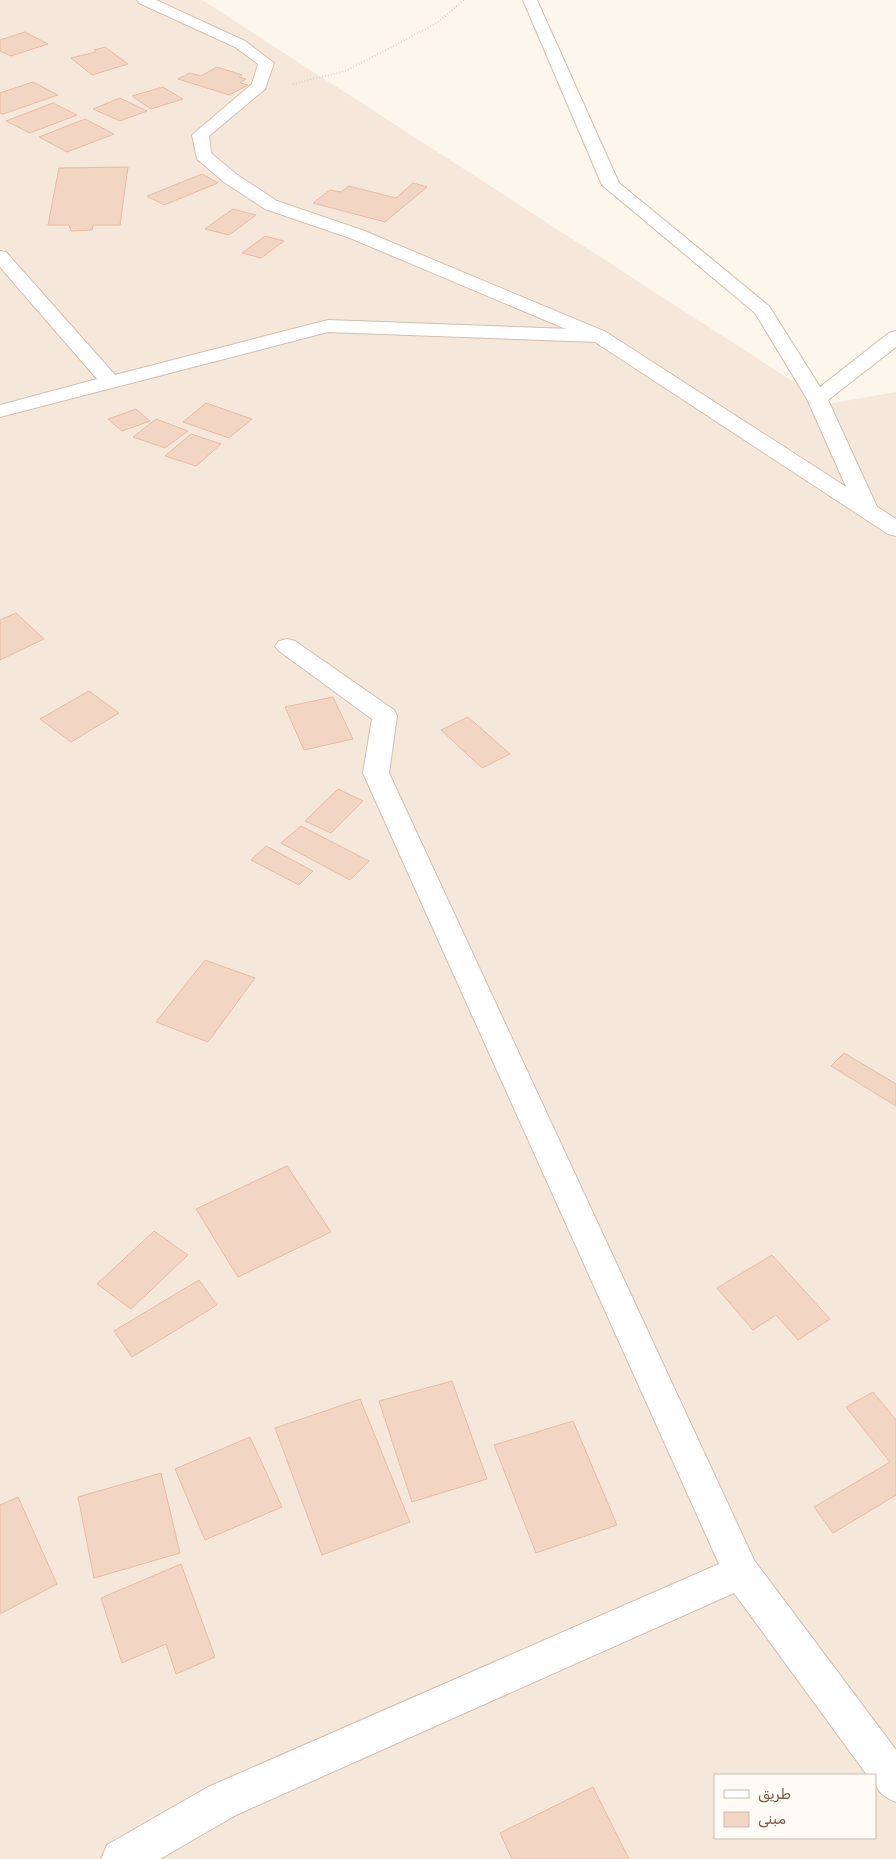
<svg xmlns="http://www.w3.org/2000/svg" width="896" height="1859" font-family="Rubik,Cairo,sans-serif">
<rect width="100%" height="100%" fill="#fdf6ec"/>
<path fill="#f5e8da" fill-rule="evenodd" d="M0,0H202L828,404L896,392V1859H0ZM715,1775H875V1838H715Z"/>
<path fill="#f3d5c3" stroke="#e6bba3" d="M25,32L48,44L11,56L0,51V40Z
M105,47L128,64L92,75L71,58L96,52L94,50Z
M217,67L242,75L239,77L246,79L240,83L248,85L229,95L178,79L190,73L201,76Z
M33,82L58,95L3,114L0,113V93Z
M163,87L183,99L151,109L132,96Z
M120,98L147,111L120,121L93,109Z
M53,103L77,115L30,133L6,121Z
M85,119L114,134L67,152L39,137Z
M128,167L120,225H93L92,230L71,231L69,225H48L59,168Z
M202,174L218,183L164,205L147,196Z
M413,183L427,187L385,222L313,203L330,190L341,192L349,186L396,198Z
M233,209L256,215L229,235L205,229Z
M265,236L284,241L261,258L242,253Z
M206,403L252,419L229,438L183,422Z
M136,409L150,421L122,431L108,419Z
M156,419L188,431L165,448L133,437Z
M191,434L221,444L196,466L165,456Z
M16,613L44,639L0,660V620Z
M89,691L119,713L71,742L40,719Z
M333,697L353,739L304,750L285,707Z
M468,717L510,754L482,768L441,730Z
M338,789L363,801L331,833L305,821Z
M301,826L369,861L350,880L281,843Z
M266,846L313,871L299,885L251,860Z
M205,960L255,978L208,1042L156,1022Z
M844,1053L896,1084V1106L831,1066Z
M287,1166L331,1232L238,1277L196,1209Z
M154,1231L188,1255L131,1309L97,1284Z
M772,1255L830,1319L798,1340L776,1315L753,1330L717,1288Z
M199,1280L217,1305L132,1357L114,1331Z
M452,1381L487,1479L412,1502L379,1401Z
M873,1392L896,1420V1495L833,1533L814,1507L890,1462L846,1407Z
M360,1399L410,1522L322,1555L275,1428Z
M573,1421L617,1525L536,1553L494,1445Z
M250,1437L282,1507L205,1540L175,1469Z
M161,1473L180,1553L94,1578L78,1497Z
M18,1497L57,1584L0,1614V1505Z
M181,1564L215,1657L176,1674L166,1644L122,1663L101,1598Z
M593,1787L629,1859H512L500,1833Z"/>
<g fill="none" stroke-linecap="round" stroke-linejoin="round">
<defs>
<path id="street" d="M523,0H537L619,183L769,306L820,387L889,333L896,331V347L828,400L878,509L875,514L867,516L859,514L856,509L807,399L755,313L602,185Z
M0,251L6,252L115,375L328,320L599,330L606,332L609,336L606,340L599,342L328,332L0,417V405L97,379L0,267Z
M287,639L295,641L394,710L397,716L389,773L754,1560L896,1750V1802C882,1796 875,1791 875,1775H867L734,1593L236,1815L160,1859H101L107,1845L208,1787L719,1564L363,773L372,719L279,651L275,646L279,641Z"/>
<path id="secondary" d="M137,0H156L245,41L274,63L265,89L209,136L211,153L236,174L277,201L362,230L606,332L896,519V536L888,534L592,340L350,238L265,209L224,182L197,159L192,135L252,84L258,64L235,47L139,3Z"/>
</defs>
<use href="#street" stroke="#d1beb0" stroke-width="2"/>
<use href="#secondary" stroke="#d6c0b0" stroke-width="2"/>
<path stroke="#d9b8a5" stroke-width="2" stroke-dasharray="0.5 2.5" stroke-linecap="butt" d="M293,84L346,71L437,23L464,0"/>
<use href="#street" fill="#fff" fill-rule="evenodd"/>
<use href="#secondary" fill="#fff" fill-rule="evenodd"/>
</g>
<rect x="714" y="1774" width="162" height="65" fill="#fffaf3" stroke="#cabbb1"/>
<rect x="724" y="1790" width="25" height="8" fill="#ffffff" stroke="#cabbb1"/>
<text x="758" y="1799" font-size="15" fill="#7a5c4d">طريق</text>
<rect x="724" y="1812" width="25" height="15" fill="#f3d5c3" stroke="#cabbb1"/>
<text x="758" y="1824" font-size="15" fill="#7a5c4d">مبنى</text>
</svg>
